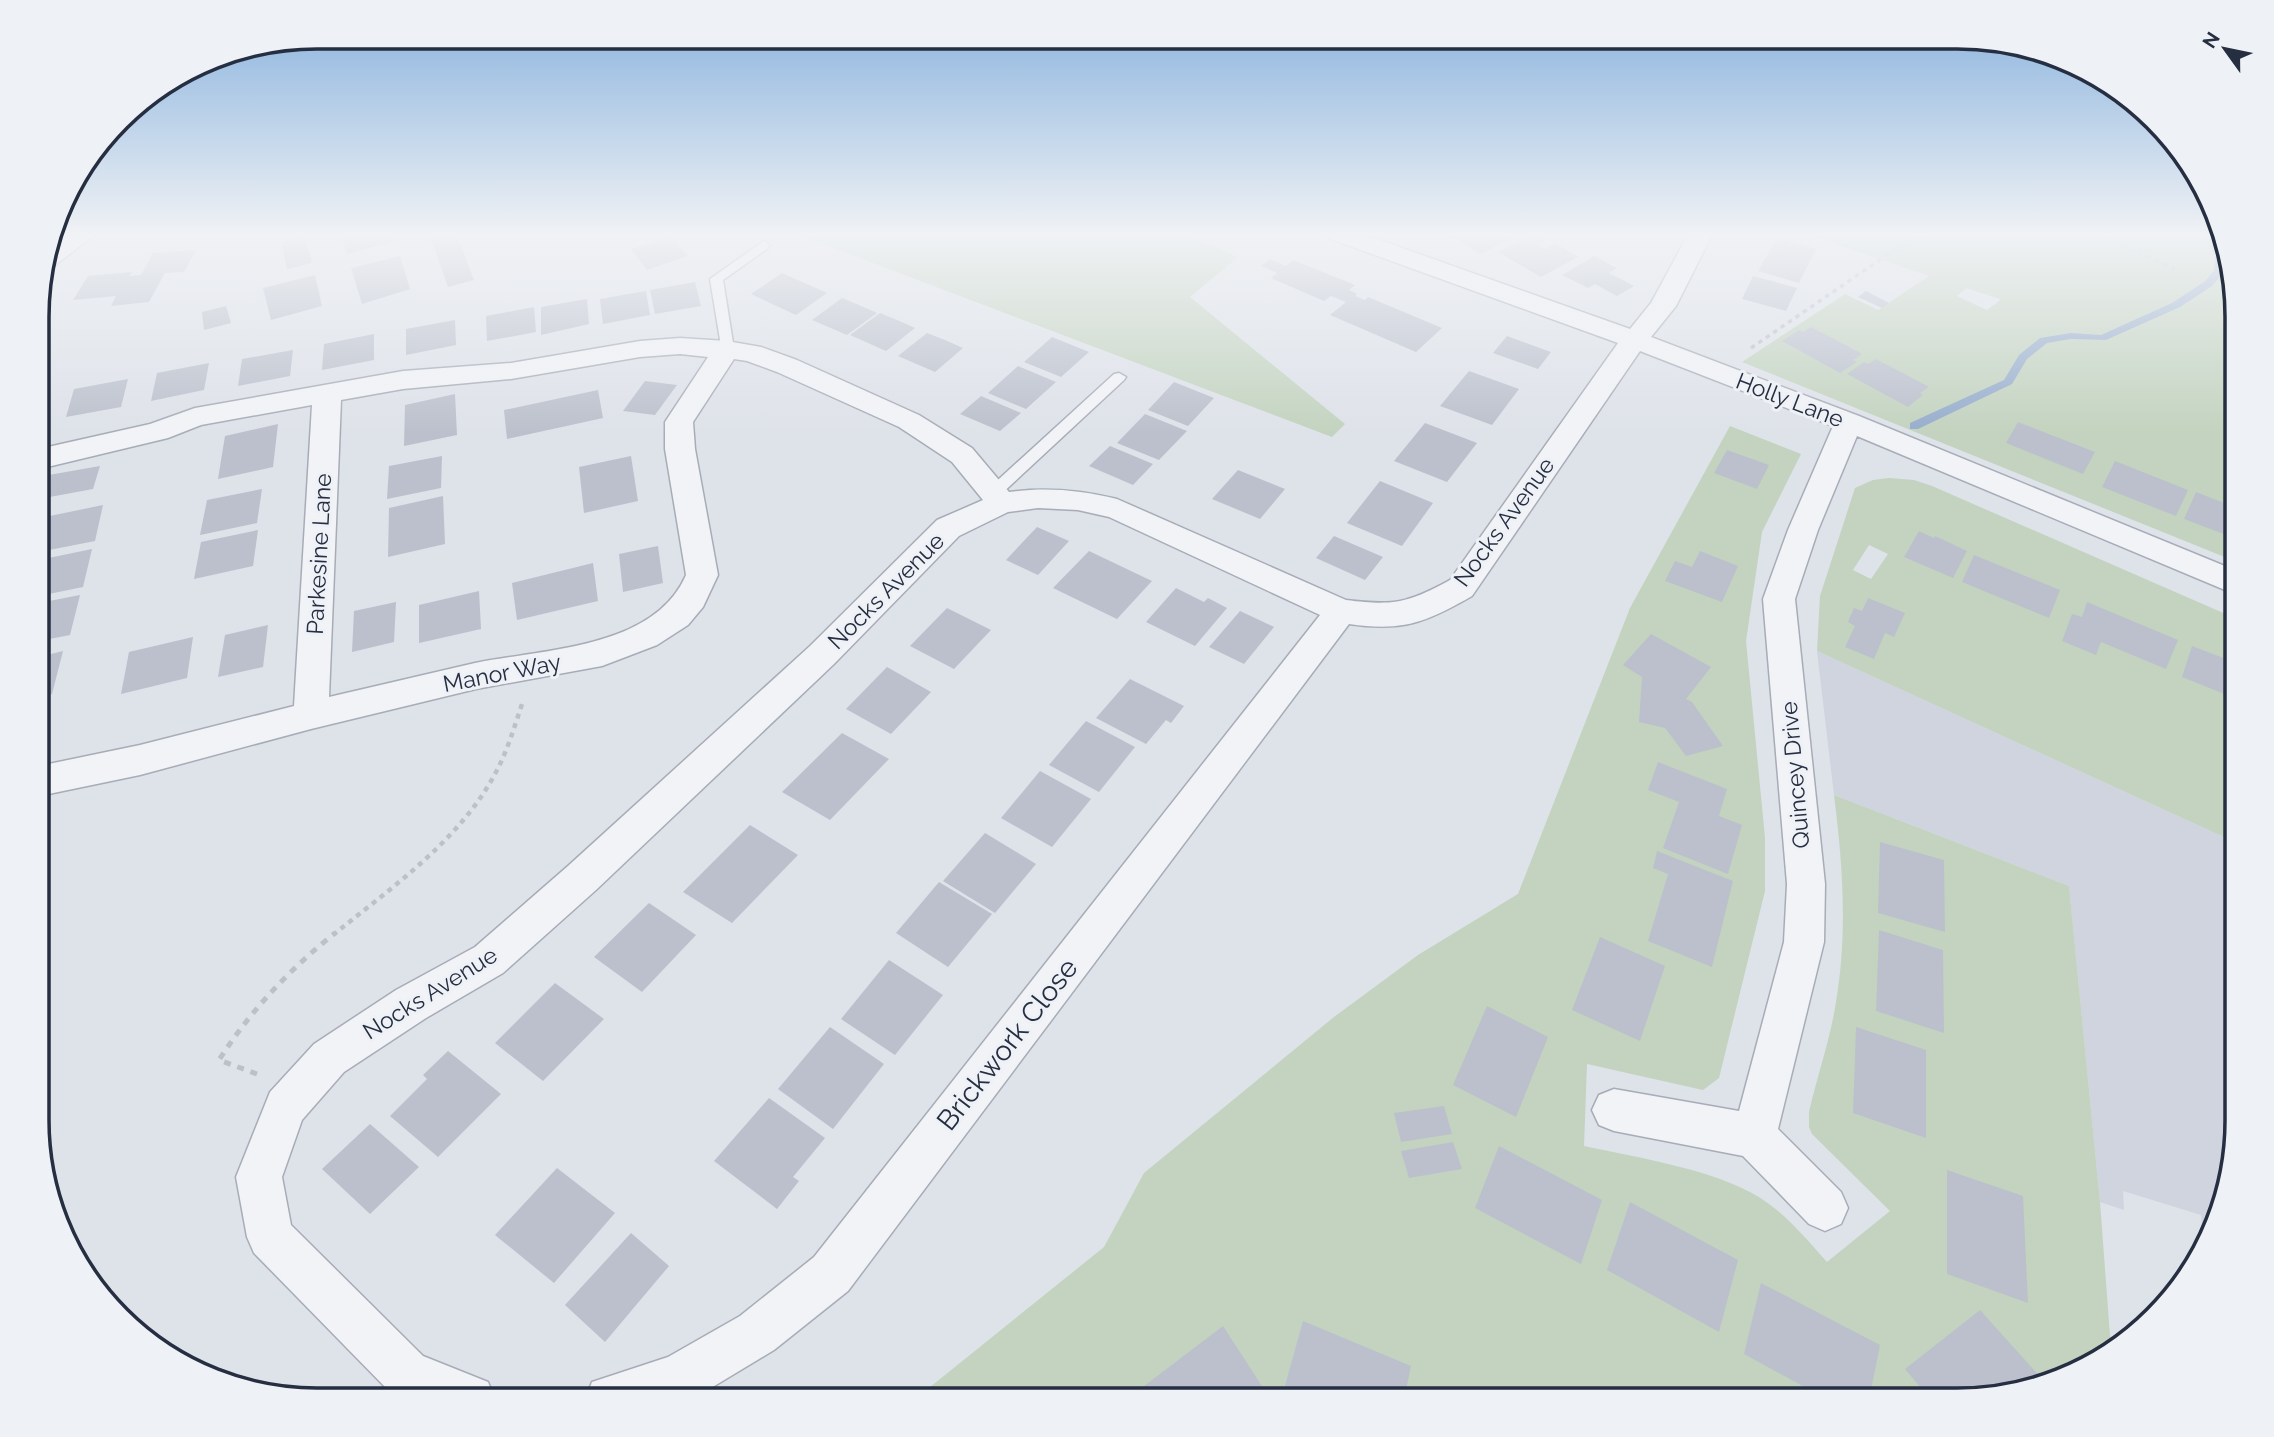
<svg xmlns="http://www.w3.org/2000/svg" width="2274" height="1437" font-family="Raleway,sans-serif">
<rect width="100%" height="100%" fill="#dee2e9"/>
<path fill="#d0d4de" d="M1817,651L2237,843V1138L2223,1210L2205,1245L2201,1215L2123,1191L2124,1210L2100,1202L2069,886L1834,795Z"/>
<path fill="#c3d3bf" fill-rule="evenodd" d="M794,233H1182L1238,257L1190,297L1345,424L1332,437Z
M1803,233H2217L2237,299V562L1742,362L1845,294L1878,310L1929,276ZM1966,288L2000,299V300L1987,310L1957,296Z
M1730,426L1801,454L1762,532L1746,641L1765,838V891L1719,1078L1703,1090L1587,1064L1584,1146C1639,1158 1726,1171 1769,1204C1791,1220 1809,1242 1827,1262L1890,1211L1812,1134L1809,1127V1112C1817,1077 1829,1043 1835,1008C1848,936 1843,866 1834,795L2069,886L2100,1202L2111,1349L2097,1363L1975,1400H914L1104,1247L1144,1173L1334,1017L1418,955L1518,894L1630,608Z
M1889,478L1914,480L1932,486L2237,619V843L1817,651L1820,596L1855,488L1873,480ZM1869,545L1888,554L1871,579L1853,570Z"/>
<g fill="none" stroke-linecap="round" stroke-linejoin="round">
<path fill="#96adcc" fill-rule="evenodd" d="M2203,233H2213L2225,260L2224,272L2212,286L2180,307L2106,340L2071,339L2047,343L2027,359L2012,384L1918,429H1910V423L2004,380L2019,355L2040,338L2071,333L2101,335L2172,303L2204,282L2214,271L2215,257Z"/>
</g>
<path fill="#bbc0cc" d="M341,233H392L394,241L347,254Z
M429,233H456L474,280L448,287Z
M1444,233H1503L1512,238L1481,254Z
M1535,233L1547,239L1537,244L1545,249L1555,243L1578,257L1541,277L1498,252Z
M305,235L312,263L287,269L281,242Z
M671,237L688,256L647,270L631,249Z
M1777,238L1816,249L1799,283L1758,271Z
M196,250L184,272L165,273L149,302L111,306L116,296L73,300L88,276L132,272L129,276L141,275L153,253Z
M400,256L410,289L362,304L351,268Z
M1594,256L1617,268L1609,273L1634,286L1617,296L1595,284L1588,288L1562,275Z
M1270,259L1286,266L1293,260L1355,285L1349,290L1357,294L1355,296L1365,300L1368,297L1442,328L1416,352L1330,315L1346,302L1331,296L1324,301L1271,278L1277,273L1261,266Z
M782,273L798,280L827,293L796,315L751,294Z
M315,275L322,306L271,320L263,288Z
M1753,276L1797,288L1786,311L1742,299Z
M695,282L701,306L655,314L650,290Z
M646,291L650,315L603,324L600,299Z
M1866,291L1889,303L1882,308L1858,297Z
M842,298L859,305L877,313L847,335L812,320Z
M587,299L589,324L541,335V307Z
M226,306L231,323L204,330L202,312Z
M534,307L536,332L487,341L486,316Z
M880,313L897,320L915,328L886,351L850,335Z
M455,320L456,345L406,355V329Z
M1811,327L1836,340L1862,354L1853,360L1857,362L1840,373L1782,341L1799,330L1803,332Z
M927,333L945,340L963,348L935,372L898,356Z
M374,334V360L322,370L324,344Z
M1507,336L1551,352L1538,369L1493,353Z
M1052,337L1089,352L1061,377L1024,362Z
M293,350L290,376L238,386L242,359Z
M1876,359L1901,372L1929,387L1920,393L1923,395L1908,407L1847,374L1864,362L1868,364Z
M209,363L204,390L151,401L157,373Z
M1018,366L1056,382L1026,409L988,393Z
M1469,371L1519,389L1492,425L1440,406Z
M128,379L121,407L66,417L74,389Z
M645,381L677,385L655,415L623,411Z
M1174,382L1214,398L1188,426L1148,410Z
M598,390L603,418L507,439L504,410Z
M455,394L457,435L404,446L405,405Z
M981,396L1021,413L1000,431L960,414Z
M1145,414L1187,431L1159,460L1117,443Z
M2018,422L2095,452L2083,474L2006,443Z
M1425,423L1477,443L1447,482L1394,461Z
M278,424L273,467L218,479L225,436Z
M1110,446L1153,464L1133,485L1089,466Z
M1727,450L1769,465L1757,489L1714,473Z
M442,456L441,488L387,499L389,466Z
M631,456L638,501L584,513L579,467Z
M2115,461L2188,490L2176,516L2102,487Z
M100,466L93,489L39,499L43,476Z
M1238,470L1285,489L1260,519L1212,499Z
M1380,481L1433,503L1402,546L1347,523Z
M262,489L257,523L200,535L207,500Z
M2196,492L2237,508V539L2184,519Z
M443,496L445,544L388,557L389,508Z
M103,505L95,541L39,552V539L45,517Z
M1037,527L1069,541L1038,575L1006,560Z
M258,530L253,566L194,579L201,542Z
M1919,531L1934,538L1935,536L1967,551L1953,578L1904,557Z
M1334,536L1383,557L1365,580L1316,558Z
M658,546L663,583L623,592L619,554Z
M92,549L83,587L39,596V560Z
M1089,551L1152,581L1117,619L1053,588Z
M1700,551L1738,566L1722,602L1665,581L1675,561L1692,567Z
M1974,555L2060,590L2049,618L1962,582Z
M593,563L598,601L517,620L512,583Z
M1176,588L1204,602L1208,598L1227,608L1195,646L1146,622Z
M479,591L481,629L419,643V605Z
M80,595L70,635L39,641V603Z
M1868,598L1905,613L1894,637L1885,633L1874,659L1845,647L1855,626L1848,622L1854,608L1862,611Z
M396,602L394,642L352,652L354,611Z
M2087,602L2178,640L2166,669L2101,642L2096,655L2062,641L2072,614L2082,617Z
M947,608L991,630L954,669L910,646Z
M1240,611L1274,627L1244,664L1209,647Z
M268,625L263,667L218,677L225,635Z
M1651,634L1711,667L1686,699L1692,702L1723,746L1686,756L1665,728L1639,722L1642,677L1623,665Z
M193,637L187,678L121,694L129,652Z
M2192,646L2237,663V699L2182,677Z
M63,651L52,694L39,697V657Z
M887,667L931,692L891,734L846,709Z
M1130,679L1184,706L1171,723L1166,720L1146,744L1096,718Z
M1086,721L1135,747L1099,792L1049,765Z
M842,733L889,759L830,820L782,792Z
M1658,762L1727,789L1719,816L1742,825L1728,874L1663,848L1679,802L1648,790Z
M1040,771L1091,799L1052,847L1001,818Z
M750,825L798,855L732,923L683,892Z
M985,833L1036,864L995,913L943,881Z
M1880,842L1944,860L1945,932L1878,913Z
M1657,851L1733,881L1712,967L1648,941L1668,874L1653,868Z
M939,882L992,914L948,967L896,933Z
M649,903L696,935L642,992L594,957Z
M1879,930L1943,950L1944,1033L1876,1011Z
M1600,937L1665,966L1640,1041L1572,1010Z
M889,960L943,995L895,1055L841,1019Z
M555,983L604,1019L543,1081L495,1043Z
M1487,1006L1548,1037L1516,1117L1453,1085Z
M830,1027L884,1064L833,1129L778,1089Z
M1856,1027L1926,1050V1138L1853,1113Z
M448,1051L501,1094L438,1157L390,1116L427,1079L423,1075Z
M769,1098L825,1138L793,1177L799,1181L777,1209L714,1161Z
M1444,1106L1452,1134L1401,1142L1394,1113Z
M370,1124L419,1167L370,1214L322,1169Z
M1453,1142L1462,1169L1409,1178L1401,1151Z
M1499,1146L1602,1200L1581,1264L1475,1208Z
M557,1168L615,1213L554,1283L495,1235Z
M1947,1170L2023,1196L2028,1303L1947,1274Z
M1630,1202L1738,1260L1719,1332L1607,1270Z
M631,1233L669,1266L605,1342L565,1305Z
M1761,1283L1880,1345L1869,1400H1828L1744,1354Z
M1980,1310L2042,1379L1975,1400H1931L1905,1369Z
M1303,1321L1411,1366L1404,1400H1281Z
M1223,1326L1271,1400H1133L1131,1396Z"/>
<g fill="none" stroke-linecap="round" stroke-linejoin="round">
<defs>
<path id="lane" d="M764,241L770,245L768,248L723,280L734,349L732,352H722L710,279Z
M1119,373L1126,377L1124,380L998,497H988L985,493L988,489L1114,374Z"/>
<path id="street" d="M69,233H97L54,266L43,268L49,247Z
M1325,233H1360L1630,329L1651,303L1689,233H1713L1676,306L1651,337L1859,416L2237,571V595L1857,436L1818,530L1795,599L1825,884L1824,942L1778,1129L1841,1192L1848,1208L1841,1224L1825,1231L1809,1224L1743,1156L1614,1131L1599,1125L1592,1110L1599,1095L1614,1089L1739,1111L1784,942L1787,884L1763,599L1788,530L1833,426L1640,351L1472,596C1427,622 1403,632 1349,624L848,1291L774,1350L696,1397L687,1400H585L592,1382L668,1357L740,1316L814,1257L1320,615L1109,517L1078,510L1038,508L1008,512L959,536L834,664L596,890L503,973L426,1018L344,1072L302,1120L282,1177L291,1225L423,1356L488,1382L495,1400H410L389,1391L254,1253L247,1237L236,1177L270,1092L314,1044L396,990L475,947L568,866L810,646L937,520L983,500L952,462L899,427L777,372L747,361L734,359L693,422L695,449L718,575L703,607L688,625L657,645L602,666L476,689L311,729L140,775L39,796V766L140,745L294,706L312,405L201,425L168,438L39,469V449L150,424L195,408L403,371L511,363L640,341L680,338L727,341L761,347L797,360L919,415L972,448L1009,492C1047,487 1080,490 1117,499L1346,600C1394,606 1408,603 1450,580L1618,343L1328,238ZM680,354L708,357L665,422V449L686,575C654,649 543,649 475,663C426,674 378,686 329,697L341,400L403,389L511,379L640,357Z"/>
</defs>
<use href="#lane" stroke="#a7acb7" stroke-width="3"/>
<use href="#street" stroke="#a7acb7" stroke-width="3"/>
<path stroke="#bcc0c8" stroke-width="3.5" stroke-dasharray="4.5 4.5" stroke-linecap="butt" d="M2098,233L2176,270
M1751,348L1881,259L1925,233"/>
<path stroke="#bcc0c8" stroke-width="4.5" stroke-dasharray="5 5" stroke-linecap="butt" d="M333,935C391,888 459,841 495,774C507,752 514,728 522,704"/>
<path stroke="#bcc0c8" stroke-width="5" stroke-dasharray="7 7" stroke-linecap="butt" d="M257,1074L219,1060C251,1010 289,970 335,933"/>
<use href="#lane" fill="#f1f3f7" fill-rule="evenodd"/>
<use href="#street" fill="#f1f3f7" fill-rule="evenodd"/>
</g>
<linearGradient id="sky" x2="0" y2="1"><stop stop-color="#87b1dd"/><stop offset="0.54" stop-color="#f0f2f5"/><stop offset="1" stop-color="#f0f2f5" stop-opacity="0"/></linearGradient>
<rect width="2274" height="434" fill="url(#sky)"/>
<g text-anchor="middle" stroke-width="6" stroke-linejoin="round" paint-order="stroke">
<g font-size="23" fill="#262e41" stroke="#eef1f6">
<text transform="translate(1790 400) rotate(21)" y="8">Holly Lane</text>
<text transform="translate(1504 522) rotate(-54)" y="8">Nocks Avenue</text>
<text transform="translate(319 554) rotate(-87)" y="8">Parkesine Lane</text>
<text transform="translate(886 591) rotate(-45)" y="8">Nocks Avenue</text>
<text transform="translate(502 673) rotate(-11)" y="8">Manor Way</text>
<text transform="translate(1795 775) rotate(-95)" y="8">Quincey Drive</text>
<text transform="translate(430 993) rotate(-32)" y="8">Nocks Avenue</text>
</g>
<g font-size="28" fill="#262e41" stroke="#eef1f6">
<text transform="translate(1007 1044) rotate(-52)" y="10">Brickwork Close</text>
</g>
</g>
<path d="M0 0H2274V1437H0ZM317 49H1957A268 268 0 0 1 2225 317V1120A268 268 0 0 1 1957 1388H317A268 268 0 0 1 49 1120V317A268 268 0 0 1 317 49Z" fill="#eef1f6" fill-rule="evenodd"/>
<path fill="none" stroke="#262e41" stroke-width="3.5" d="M317 49H1957A268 268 0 0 1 2225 317V1120A268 268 0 0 1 1957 1388H317A268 268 0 0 1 49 1120V317A268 268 0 0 1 317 49Z"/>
<g transform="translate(2225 49) rotate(303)" stroke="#eef1f6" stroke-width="5" paint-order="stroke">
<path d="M0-5L12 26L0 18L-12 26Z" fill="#262e41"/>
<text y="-10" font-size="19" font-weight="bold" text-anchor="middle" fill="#262e41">N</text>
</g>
</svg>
